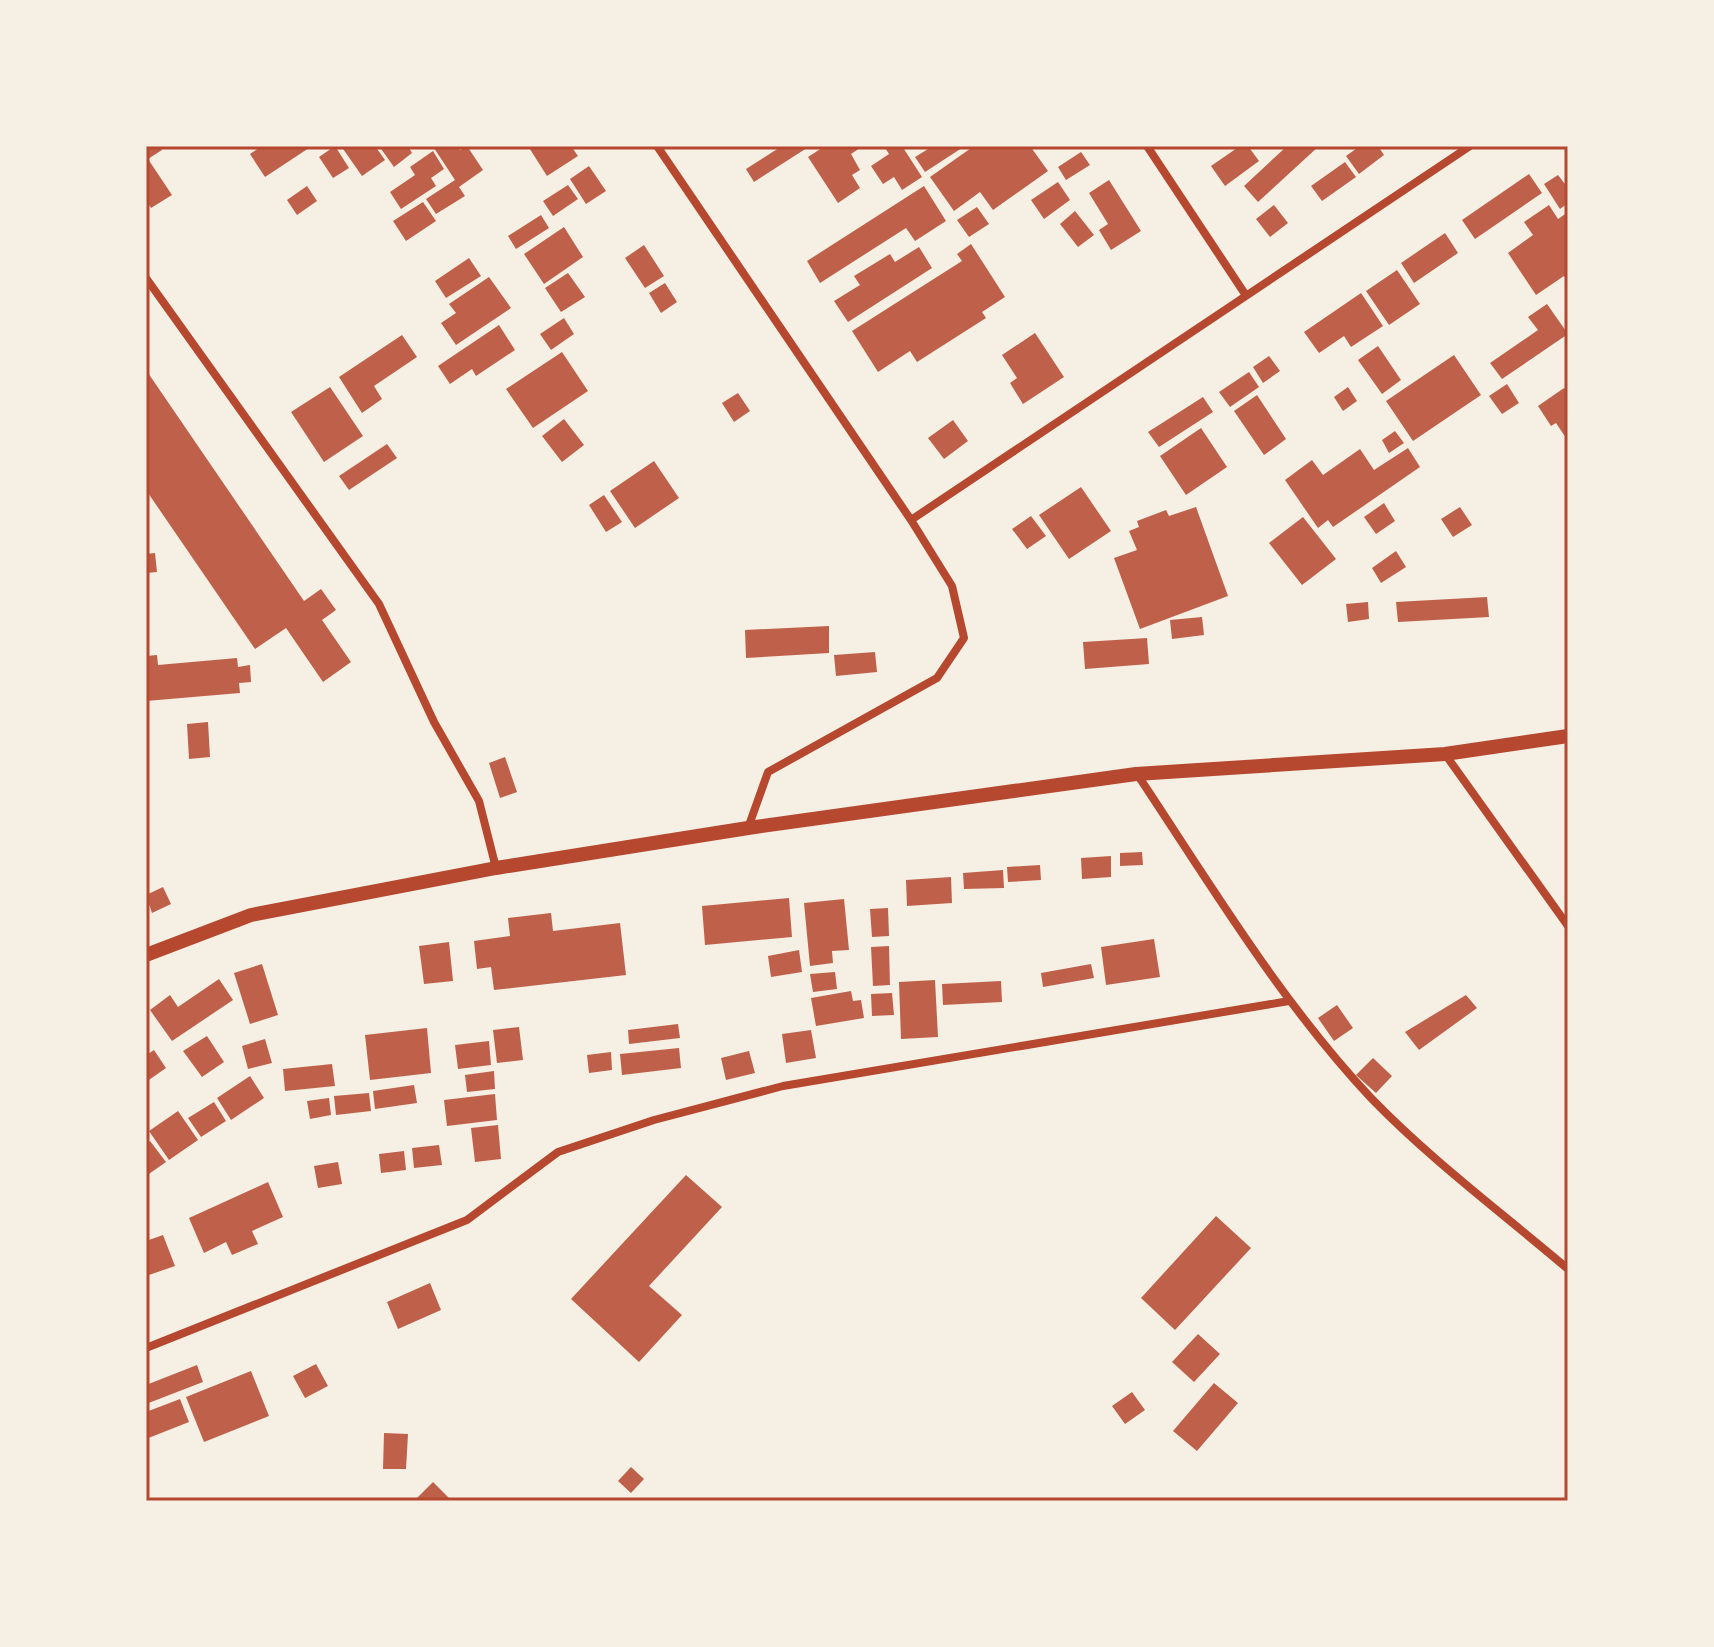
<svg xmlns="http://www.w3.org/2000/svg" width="1714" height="1647" font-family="Rubik,sans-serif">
<rect width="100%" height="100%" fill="#f6efe4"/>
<path fill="#bf614a" d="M146,146H159L162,150L148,159L172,195L151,208L146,200Z
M262,146H312L265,177L250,154Z
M335,146L349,168L333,178L319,157Z
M341,146H375L385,160L362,176Z
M379,146H408L412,153L394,167Z
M437,146H458L460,150L467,146L483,170L459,187L465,196L436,214L426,199L455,180L434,148Z
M528,146H571L578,156L547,176Z
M782,146H810L754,182L746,169Z
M825,146H863L851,154L860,170L852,175L860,188L838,203L808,157Z
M884,146H902L922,177L902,190L894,177L883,184L871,166L889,154Z
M933,146H965L925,172L915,157Z
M974,146H1030L1048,171L993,210L980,192L954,211L930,177Z
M1240,146H1248L1259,161L1225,186L1211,166Z
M1287,146H1319L1258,202L1244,186Z
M1360,146H1378L1384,155L1359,174L1346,156Z
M433,151L444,169L431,178L436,186L401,209L390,192L415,175L410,167Z
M1081,152L1090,165L1066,180L1058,167Z
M1345,162L1356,177L1322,201L1311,186Z
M589,166L606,191L586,204L570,179Z
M1529,174L1542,193L1475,239L1462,220Z
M1558,175L1568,188V203L1560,209L1544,184Z
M1109,180L1141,231L1111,250L1099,230L1108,224L1089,193Z
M1058,182L1070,200L1044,219L1031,200Z
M568,185L578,199L553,216L543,201Z
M307,186L317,201L297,215L287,200Z
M924,186L946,221L915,241L906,228L820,283L807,261Z
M423,202L436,221L406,241L393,221Z
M1274,205L1288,223L1270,237L1256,219Z
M1549,205L1558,219L1568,212V283L1564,276L1536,295L1508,253L1533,235L1524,222Z
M977,207L989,224L969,237L957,220Z
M1075,211L1094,235L1078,247L1060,224Z
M541,215L549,228L516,249L508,236Z
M564,227L583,257L544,284L524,254Z
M1445,233L1458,253L1414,283L1401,263Z
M971,244L1005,297L982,312L986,318L917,362L910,351L878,372L852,331L962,261L957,254Z
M644,245L664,276L645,288L625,258Z
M919,247L932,268L848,322L834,301L860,285L854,276L890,254L895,262Z
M469,258L481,276L446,298L435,281Z
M1397,270L1420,304L1389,325L1366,291Z
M568,273L585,297L561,312L545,288Z
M489,277L511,308L456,345L441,323L456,313L449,304Z
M665,283L677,302L661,313L649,293Z
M1361,293L1383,326L1351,347L1344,336L1319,353L1304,332Z
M1547,304L1568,334L1502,379L1490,363L1538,330L1528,317Z
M564,318L574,334L551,350L540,334Z
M499,325L515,350L476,376L472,369L450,384L438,366Z
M1035,333L1064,377L1023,404L1010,383L1017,378L1002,355Z
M402,335L417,357L374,386L382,399L362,413L339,377Z
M1378,346L1401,380L1382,394L1358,360Z
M562,352L588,391L533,428L506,389Z
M1454,355L1481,395L1413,441L1386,401Z
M1269,356L1280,371L1263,383L1253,367Z
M146,370L304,601L321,589L336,610L322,620L351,662L323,682L286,628L255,649L146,490Z
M1249,372L1259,387L1230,407L1219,392Z
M1507,384L1519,403L1502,414L1489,396Z
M330,387L363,436L324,462L291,412Z
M1348,387L1357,401L1343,411L1334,397Z
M1564,388L1568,394V441L1556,423L1551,426L1538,406Z
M738,393L750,411L734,422L722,403Z
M1257,395L1286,439L1264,455L1234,411Z
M1203,397L1213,412L1159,447L1148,432Z
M564,419L584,445L562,462L542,436Z
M953,420L968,441L944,459L928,438Z
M1201,428L1227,467L1186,495L1160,456Z
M1395,431L1404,443L1389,453L1382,440Z
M387,444L397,458L349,490L339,476Z
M1408,448L1420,467L1333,527L1328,520L1318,528L1285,480L1312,460L1323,475L1360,449L1374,470Z
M654,461L679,498L635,528L610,491Z
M1081,487L1111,531L1069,559L1039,515Z
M604,495L622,522L606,532L589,505Z
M1384,503L1395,521L1376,534L1364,517Z
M1196,507L1228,596L1140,629L1114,558L1137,550L1129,531L1139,527L1137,521L1166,510L1169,516Z
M1460,507L1472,525L1453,537L1441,519Z
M1031,516L1046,536L1027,549L1012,529Z
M1303,517L1336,559L1302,585L1269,543Z
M1396,551L1406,567L1381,583L1372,568Z
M155,553L157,572L146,573V554Z
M1487,597L1489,617L1398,622L1396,602Z
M1368,602L1369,619L1348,622L1346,604Z
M1202,617L1204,635L1172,639L1170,620Z
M829,626V653L746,658L745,630Z
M1147,638L1149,664L1085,669L1083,642Z
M875,652L877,672L836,676L834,655Z
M157,655L158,665L237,658L238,667L250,665L251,682L239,683L240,693L146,701V656Z
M208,722L210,757L189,759L187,724Z
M505,757L517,792L500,798L489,763Z
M1142,852L1143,865L1120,866V853Z
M1111,856V877L1082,879L1081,858Z
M1040,865L1041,880L1008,882L1007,867Z
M1003,870L1004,888L964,889L963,873Z
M951,877L952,903L907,906L906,880Z
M163,887L171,904L152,913L146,895Z
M789,898L792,937L705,945L702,906Z
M844,899L849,950L832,951L833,963L810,966L804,903Z
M888,908L889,936L872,937L870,909Z
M551,913L553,931L620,923L626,975L494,990L491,967L477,969L474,941L510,936L508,918Z
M1154,939L1160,977L1106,985L1101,947Z
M449,942L453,981L424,984L419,946Z
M889,946L890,985L873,986L871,947Z
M799,950L802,972L771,977L768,956Z
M262,964L278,1015L250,1024L234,973Z
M1091,964L1094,978L1043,987L1041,973Z
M835,972L837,989L813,992L810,974Z
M219,979L233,1000L172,1041L150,1010L170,995L178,1007Z
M935,980L938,1037L901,1039L899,982Z
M1001,981L1002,1002L943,1005L942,984Z
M851,991L853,1001L861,1000L864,1018L816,1026L811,998Z
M892,993L894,1015L872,1016L871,994Z
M1466,995L1477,1008L1419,1050L1405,1032Z
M1337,1005L1353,1028L1334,1041L1318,1018Z
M678,1024L680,1038L629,1044L628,1030Z
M519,1027L523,1060L497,1063L493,1030Z
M427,1028L431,1073L370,1080L365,1035Z
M811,1030L816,1058L786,1063L782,1034Z
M207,1036L224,1062L202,1077L183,1051Z
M265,1039L272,1063L248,1069L242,1046Z
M489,1041L491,1065L458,1069L455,1045Z
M679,1048L681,1068L622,1075L620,1054Z
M154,1050L166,1068L146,1082V1051L148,1054Z
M749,1051L755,1073L726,1080L721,1058Z
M611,1052L612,1070L589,1073L587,1055Z
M1373,1058L1392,1076L1376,1093L1356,1075Z
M332,1064L335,1086L285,1091L283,1069Z
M494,1071L495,1089L467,1092L465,1075Z
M250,1076L264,1098L231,1120L217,1098Z
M414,1085L417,1103L375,1109L373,1091Z
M369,1093L371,1111L336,1115L334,1096Z
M495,1094L497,1120L447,1126L444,1100Z
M329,1098L331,1115L310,1119L307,1101Z
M214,1102L226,1121L201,1137L188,1118Z
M178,1111L198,1140L169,1160L149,1131Z
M498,1125L501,1159L475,1162L471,1128Z
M150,1141L166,1162L146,1176V1144Z
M439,1145L442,1165L414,1168L412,1148Z
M404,1151L406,1170L381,1173L379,1154Z
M338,1162L342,1184L318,1188L314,1166Z
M686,1175L722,1207L649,1286L682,1315L639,1362L571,1299Z
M268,1182L283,1217L252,1231L258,1244L232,1255L226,1242L204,1253L189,1218Z
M1216,1216L1251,1248L1175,1330L1141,1298Z
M163,1235L175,1266L146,1276V1241Z
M430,1283L441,1310L398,1329L387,1302Z
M1198,1334L1220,1354L1194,1382L1172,1362Z
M316,1364L328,1386L305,1398L293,1376Z
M197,1365L203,1382L146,1404V1385Z
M251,1371L269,1416L204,1442L186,1397Z
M1214,1383L1238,1403L1197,1451L1173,1431Z
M1132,1392L1145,1410L1125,1424L1112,1406Z
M180,1399L189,1422L146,1439V1412Z
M384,1433L408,1434L406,1469H383Z
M631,1467L644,1479L631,1493L618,1481Z
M433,1482L452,1501H414Z"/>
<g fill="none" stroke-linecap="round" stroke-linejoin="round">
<path stroke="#b5482f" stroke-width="8" d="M657,146L911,520L952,586L964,638L937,678L768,772L748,828
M1147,146L1245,294
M146,278L379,604L434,722L479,801L496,868
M911,520L1470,146
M1445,754L1568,926
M1137,774C1211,885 1280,1001 1371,1098C1431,1160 1502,1213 1568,1269
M146,1348L467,1220L558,1152L654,1120L783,1086L1289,1001"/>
<path stroke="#b5482f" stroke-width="14" d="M146,955L251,915L496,868L748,828L1136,774L1445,754L1568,736"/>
</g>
<rect width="1714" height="1647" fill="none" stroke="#f6efe4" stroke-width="296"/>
<rect x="148" y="148" width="1418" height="1351" fill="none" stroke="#b5482f" stroke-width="3"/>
</svg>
